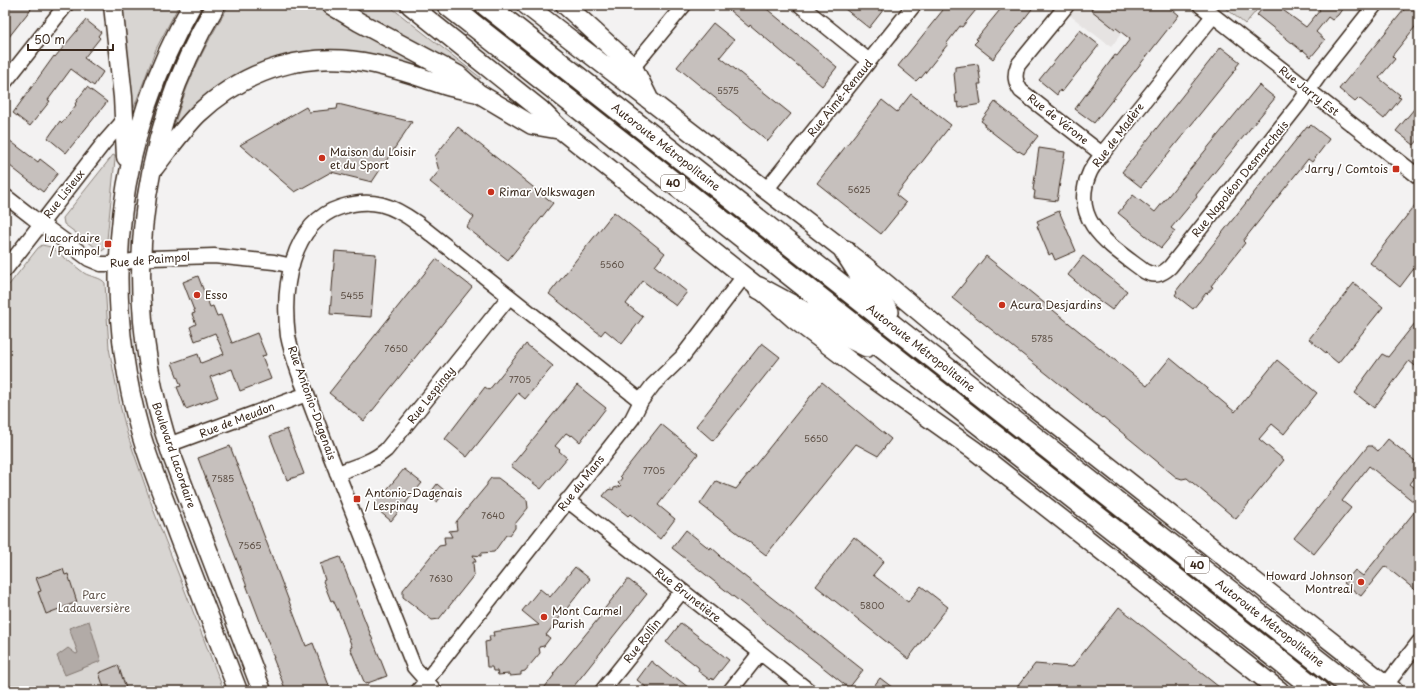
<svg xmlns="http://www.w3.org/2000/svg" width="1424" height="696" font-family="'Playpen Sans',sans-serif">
<rect width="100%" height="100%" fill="#f3f2f2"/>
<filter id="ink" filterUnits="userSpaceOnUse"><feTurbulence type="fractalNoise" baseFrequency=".025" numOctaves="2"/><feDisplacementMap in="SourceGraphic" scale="8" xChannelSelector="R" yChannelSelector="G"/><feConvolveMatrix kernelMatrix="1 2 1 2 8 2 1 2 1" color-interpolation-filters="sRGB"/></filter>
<g filter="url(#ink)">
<path fill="#e6e3e2" d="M1067,5H1143L1111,47L1063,10Z"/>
<path fill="#d8d5d2" stroke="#8a8078" d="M118,5H179L156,49L133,110H131Z
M229,5H313L345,25L432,71L431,74L302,55L172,133C178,112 185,91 194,71C204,48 216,27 229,5Z
M344,5H388L481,78L479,79Z
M1222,5H1261L1245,24Z
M113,155L115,156V159L107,240H104V246L107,247L102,251L99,250L64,224L63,218Z
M42,245L51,247L84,273C90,277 101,277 105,283L109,348L120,405L127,433L155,514L224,691H5V290L38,248Z"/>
<path fill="#b2aba7" stroke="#827770" d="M89,621L101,661L65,675L57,656L68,648L76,654L78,653L69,628Z"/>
<path fill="#c6c0bd" stroke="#3b2a1e" d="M5,5H34L5,42Z
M723,5H762L837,67L822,86L750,25L749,27Z
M840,5H879L884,9L869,28Z
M947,5H980L962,27L960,26L947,43L948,44L921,78L920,77L916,81L898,66Z
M1004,5H1035L993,59L974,44L978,40L976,39Z
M1095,5H1167L1179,15L1094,123L1075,109L1115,55L1117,56L1130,39L1116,28L1115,29L1091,10Z
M1265,5H1276L1306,27L1320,10L1314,5H1345L1338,15L1332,20L1328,17L1316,32L1325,40L1311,57L1303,50L1302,51L1257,15Z
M1408,5H1419V22L1392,56L1395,59L1379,78L1400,95L1398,97L1401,98L1384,119L1359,98L1355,102L1339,89Z
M86,20L101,32L98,36L100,38L84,58L103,72L94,86L71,69L48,100L50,101L30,126L13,113L54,56L55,57Z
M713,23L734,40L720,57L791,114L768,141L677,67Z
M1080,30L1099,45L1062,92L1060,90L1057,95L1039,80Z
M1221,47L1240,62L1236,67L1237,68L1141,187L1122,172Z
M978,64L981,84H978L981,104L959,108L958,102L956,103L955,94L956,93L954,73L955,72V67Z
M1259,85L1275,98L1196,195L1197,197L1171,228L1175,231L1161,248L1118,213L1133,195L1155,212Z
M87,87L107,102L66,153L48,138L60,121L62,123L76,105L75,104L78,99Z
M911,94L951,125L896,195L906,203L881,234L817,183L882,100L897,112Z
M995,102L1038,136L1024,154L1019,151L1018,152L1002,140L984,126L985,124L981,121Z
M1419,103V139L1414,145L1396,131Z
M338,104L412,122L372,182L331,172L295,192L240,145L306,107L309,112L337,109Z
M1311,125L1329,139L1325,145L1312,162L1308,159L1243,241L1245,243L1211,286L1213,287L1207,294L1206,293L1193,309L1175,295L1177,292L1176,291L1307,126L1309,127Z
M458,127L553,203L508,260L466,227L474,217L430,182L439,171L435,156Z
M5,137L38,162L40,159L58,173L43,192L5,162Z
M1039,148L1065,152L1057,201L1034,198L1035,191L1033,190Z
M1419,200V262L1400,287L1370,263Z
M1059,211L1076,251L1055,260L1052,253L1049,255L1037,226L1039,225L1037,221Z
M614,212L665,253L655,266L687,292L676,306L643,281L626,304L643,317L622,344L605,330L601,335L549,294Z
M335,251L376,254L371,317L330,314Z
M986,256L1147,386L1170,358L1235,412L1277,360L1317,393L1284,434L1272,424L1259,439L1284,460L1236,519L1187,478L1182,479L1176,477L1103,417L1102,418L952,298Z
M1083,256L1127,291L1112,310L1089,293L1068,275Z
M436,259L472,287L364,421L329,393Z
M198,276L210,307L213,306L217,316L221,315L232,343L257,333L266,355L262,356L271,379L240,391L232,369L210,377L218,397L186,409L177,387L181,386L172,363L198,354L201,363L224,354L215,333L195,341L190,327L196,324L192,314L195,313L183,282Z
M1354,283L1383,307L1338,363L1309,339Z
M1419,318V369L1409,361L1374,408L1355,393L1358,389L1357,388L1382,354L1388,357Z
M762,343L780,357L713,441L696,426Z
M526,344L553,366L525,399L518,393L467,457L445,439L485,387L489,390Z
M822,382L891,439L878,456L856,444L766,555L700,504L716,481L736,489Z
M577,385L606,408L580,442L572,435L571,436L566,433L555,446L560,450L559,451L567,458L541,489L511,466Z
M661,424L698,454L658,505L675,519L660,539L630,514L628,516L603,496L608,490L611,489L613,490L614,488L621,486L618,483L622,478L620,476Z
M287,429L304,474L287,480L270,436Z
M1388,439L1419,464V472L1410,484L1419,491V593L1385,566L1361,596L1344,583L1355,570L1363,576L1419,506L1369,466L1342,501L1351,508L1314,554L1294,538L1368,446H1372L1378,451Z
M230,446L306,646L313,643L331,691H286L273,658H274L198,458Z
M404,469L422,483L391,521L373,506Z
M491,478H498L527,500L528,508L515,524V528L510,535H506L494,552L481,553V556L473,555L476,562H473L474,575L439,619L432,620L403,597V590L439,546L445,545L444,537H452L449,531L457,530L456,522L487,485V483Z
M437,484L445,491L437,502L428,496Z
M686,530L710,549L711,547L720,555L719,556L863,670L849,688L672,548Z
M854,537L884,561L873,575L908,602L921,586L948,607L908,659L816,586Z
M340,557L387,676L365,684L350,648L352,647L340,615L333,600L331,601L323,581L325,580L320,564Z
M575,567L590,579L546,635L550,638L544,646L539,647L540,653L525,671L521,672V675L510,676L509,674L498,675L497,671H493L492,667H487L485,642L490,641L489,636H494L493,632L539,625L522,611L540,589L550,597Z
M63,569L65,575L68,574L77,602L46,614L38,592L41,591L36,578Z
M627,580H629L647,594L570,691H542L554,675L553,674L603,613L602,612Z
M1119,607L1224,691H1014L1035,664L1072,667Z
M681,623L729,660L713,680L712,678L710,680L698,671L699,669L698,667L684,656V657L666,642Z
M651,661L673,679L675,677L693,691H651L637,680Z
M118,665L127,691H105L99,673Z
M880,678L897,691H870Z"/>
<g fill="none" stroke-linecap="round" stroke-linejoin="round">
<defs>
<path id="minor" d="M800,5L869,61
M1067,5L1018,65C1014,75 1015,82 1021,91L1102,154
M1200,5L1419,177
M1213,16L1102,154C1098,160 1093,166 1090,172C1068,221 1111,246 1144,271C1155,277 1161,275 1170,267L1299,104L1318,77L1375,5
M633,67L684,5
M5,82L66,5
M766,190L914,5
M5,196L32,217L89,259L101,264H112L152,258L214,256L274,262L292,266
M5,270L103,144L125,119
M168,445L307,394
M337,473C354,467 372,462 386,450L509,297
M567,500L809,691
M1386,685L1419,642
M418,691L632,419L641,401L653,385L682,357L744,276
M435,691L414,667C384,592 354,517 325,442C317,422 310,402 302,382C297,367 291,352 288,336C282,290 290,223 341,207C372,197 392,205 417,223L641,401
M602,691L682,591
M730,691L760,653"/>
<path id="major" d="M113,5L123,97L126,157
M192,5C117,136 99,285 140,431C150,466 165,501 178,536C198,587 218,639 238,691
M216,5C133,143 120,305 172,456L262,691
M331,5L359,22L458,75L478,93L532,125L561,130
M410,5L541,110L561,130L759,288L794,319L868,375L974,450L1280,691
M526,5L866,267L1030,404L1394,691
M565,5L633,67L648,97
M154,168C168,150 182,130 198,114C247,68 308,50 374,64C391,68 409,73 426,79C435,82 445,86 455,88C463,90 471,91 478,93"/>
<path id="highway" d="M448,5L1318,691
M486,5L1356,691
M845,251L864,281L888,312
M759,288L807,314L828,327L867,346"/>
</defs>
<use href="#minor" stroke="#3b2a1e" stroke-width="17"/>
<use href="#major" stroke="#3b2a1e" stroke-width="21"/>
<use href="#highway" stroke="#3b2a1e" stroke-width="24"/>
<use href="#minor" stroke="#fff" stroke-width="14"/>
<use href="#major" stroke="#fff" stroke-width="18"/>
<use href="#highway" stroke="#fff" stroke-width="21"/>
</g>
</g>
<g fill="#c8321e" stroke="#fff" stroke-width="1.5">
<circle cx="322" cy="158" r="4"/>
<rect x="1392" y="165" width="8" height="8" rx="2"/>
<circle cx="491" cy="192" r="4"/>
<rect x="104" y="240" width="8" height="8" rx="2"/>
<circle cx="197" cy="295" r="4"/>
<circle cx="1002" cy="305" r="4"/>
<rect x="353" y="495" width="8" height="8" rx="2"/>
<circle cx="1361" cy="582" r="4"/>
<circle cx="544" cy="617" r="4"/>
</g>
<g text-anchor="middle" stroke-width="3.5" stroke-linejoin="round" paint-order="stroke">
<g font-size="9" fill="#5e5046">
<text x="728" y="94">5575</text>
<text x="859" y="193">5625</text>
<text x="612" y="268">5560</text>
<text x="352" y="299">5455</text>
<text x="1042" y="342">5785</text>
<text x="396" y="352">7650</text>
<text x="520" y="383">7705</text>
<text x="816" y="442">5650</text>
<text x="654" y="474">7705</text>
<text x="223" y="482">7585</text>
<text x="493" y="519">7640</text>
<text x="250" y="549">7565</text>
<text x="441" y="582">7630</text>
<text x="872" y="609">5800</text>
</g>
<g fill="#fff" stroke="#766a62" stroke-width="1">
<rect x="661" y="175" width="24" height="16" rx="3"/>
<rect x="1185" y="557" width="24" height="16" rx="3"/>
</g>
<g font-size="10" font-weight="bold" fill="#3b2a1e">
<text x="673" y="187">40</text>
<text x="1197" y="569">40</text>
</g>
<g font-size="11" fill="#3b2a1e" stroke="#fff">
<text transform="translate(1309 91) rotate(38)" y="4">Rue Jarry Est</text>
<text transform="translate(840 98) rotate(-51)" y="4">Rue Aimé-Renaud</text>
<text transform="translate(1058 119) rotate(38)" y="4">Rue de Vérone</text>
<text transform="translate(1118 135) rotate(-53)" y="4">Rue de Madère</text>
<text transform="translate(666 147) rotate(38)" y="4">Autoroute Métropolitaine</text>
<text transform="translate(1240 179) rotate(-51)" y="4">Rue Napoléon Desmarchais</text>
<text transform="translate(64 194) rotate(-52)" y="4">Rue Lisieux</text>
<text transform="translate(150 260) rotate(-5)" y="4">Rue de Paimpol</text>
<text transform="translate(921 348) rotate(38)" y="4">Autoroute Métropolitaine</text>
<text transform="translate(431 395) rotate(-52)" y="4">Rue Lespinay</text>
<text transform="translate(312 403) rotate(70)" y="4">Rue Antonio-Dagenais</text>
<text transform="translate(237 420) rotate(-21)" y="4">Rue de Meudon</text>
<text transform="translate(174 455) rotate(71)" y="4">Boulevard Lacordaire</text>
<text transform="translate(581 483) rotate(-52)" y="4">Rue du Mans</text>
<text transform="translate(688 595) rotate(38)" y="4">Rue Brunetière</text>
<text transform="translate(1270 623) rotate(38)" y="4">Autoroute Métropolitaine</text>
<text transform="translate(642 641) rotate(-52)" y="4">Rue Rollin</text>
</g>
<g font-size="11" fill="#3b2a1e" stroke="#fff" text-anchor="start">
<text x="330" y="156">Maison du Loisir<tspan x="330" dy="13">et du Sport</tspan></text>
<text x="1388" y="173" text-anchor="end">Jarry / Comtois</text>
<text x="499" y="196">Rimar Volkswagen</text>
<text x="100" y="242" text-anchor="end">Lacordaire<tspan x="100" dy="13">/ Paimpol</tspan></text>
<text x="205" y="299">Esso</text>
<text x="1010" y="309">Acura Desjardins</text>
<text x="365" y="497">Antonio-Dagenais<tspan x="365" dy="13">/ Lespinay</tspan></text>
<text x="1353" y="580" text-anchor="end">Howard Johnson<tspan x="1353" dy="13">Montreal</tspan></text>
<text x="552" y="615">Mont Carmel<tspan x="552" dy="13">Parish</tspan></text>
</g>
<g font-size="11" fill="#62554b" stroke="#fff">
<text x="94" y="599">Parc<tspan x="94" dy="13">Ladauversière</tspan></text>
</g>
</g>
<rect width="1424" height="696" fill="none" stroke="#fff" stroke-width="20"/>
<rect x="10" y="10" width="1404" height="676" fill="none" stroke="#3b2a1e" stroke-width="1.5" filter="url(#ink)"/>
<path d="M28 44v6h85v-6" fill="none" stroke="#3b2a1e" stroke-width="2"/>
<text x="34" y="44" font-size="12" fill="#3b2a1e" stroke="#ffffff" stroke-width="3" paint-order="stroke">50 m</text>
</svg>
